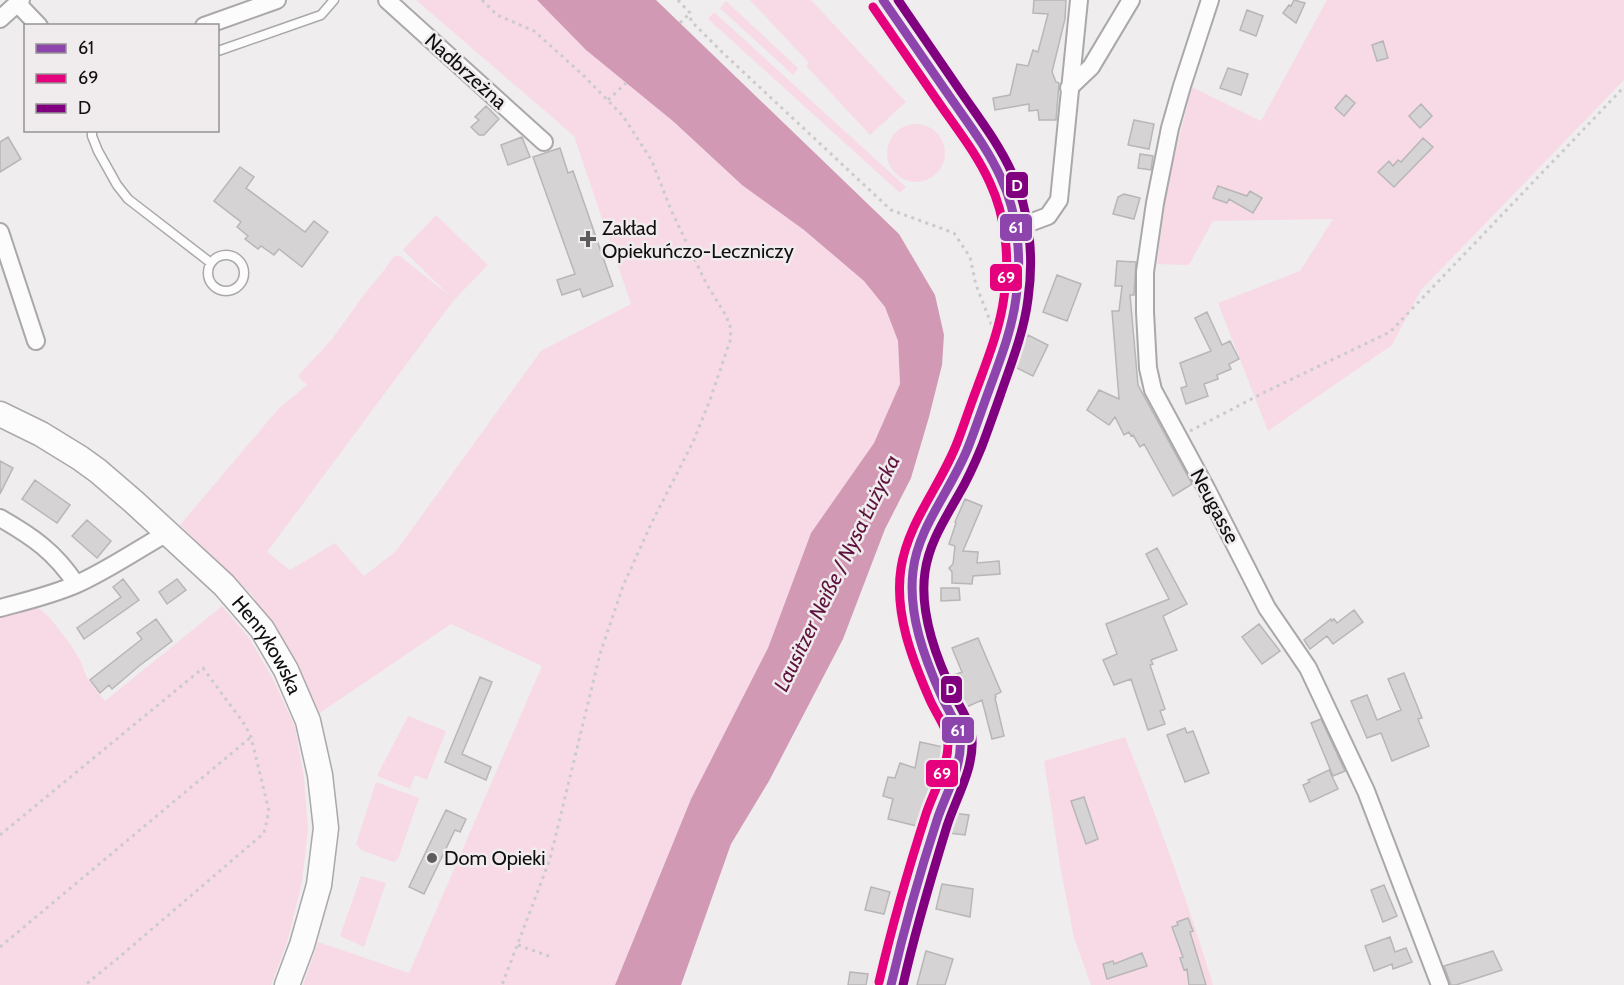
<svg xmlns="http://www.w3.org/2000/svg" width="1624" height="985" font-family="Cabin,sans-serif">
<rect width="100%" height="100%" fill="#efedee"/>
<path fill="#f8dae7" d="M416,0H537L586,50L674,122L742,185L804,230L864,281L885,307L898,341L900,384L874,443L811,533L768,648L691,799L615,985H303L318,942L409,973L542,666L451,624L308,721L263,611L251,594L180,525L280,407L307,385L298,376L332,339L363,296L385,269L394,256H400L450,296L403,250L436,215L488,265L454,300L267,552L290,570L335,543L364,576L396,551L541,351L631,304L574,136Z
M750,0H811L906,102L870,135L806,66L809,63Z
M1327,0H1624V80L1421,290L1392,345L1268,431L1218,303L1300,271L1333,219L1213,221L1189,265L1157,264L1167,186L1192,87L1261,121Z
M726,1L798,68L793,75L720,8Z
M714,12L906,187L900,193L708,19Z
M887 153a29 29 0 1 1 58 0a29 29 0 1 1-58 0Z
M34,604L50,618L71,645L81,662L87,678L105,701L222,606L249,638L273,679L295,727L304,778L308,828L302,882L287,943L271,985H0V611Z
M408,716L446,731L427,780L415,775L410,789L377,776Z
M1125,737C1157,818 1188,901 1213,985H1091L1074,938L1060,865L1044,761Z
M376,782L419,798L398,859L394,862L361,850L356,844Z
M361,876L386,883L364,947L340,936Z"/>
<path fill="#d299b5" d="M537,0H656L899,234L935,295L944,335L942,365L929,417L911,478L885,529L843,639L769,781L731,844L681,985H615L691,799L768,648L811,533L874,443L900,384L898,341L885,307L864,281L804,230L742,185L674,122L586,50Z"/>
<path fill="#d5d3d4" stroke="#b8b6b7" stroke-width="1.5" d="M1034,0H1066L1065,19L1052,72L1056,82L1059,83L1056,120H1039L1038,110L1029,111V104L995,110L993,98L1010,95L1017,64L1028,66L1033,50L1038,52L1048,14L1033,13Z
M1294,0L1305,3L1296,23L1283,13L1289,5L1291,6Z
M1247,10L1263,16L1256,36L1240,30Z
M1383,41L1388,58L1377,61L1372,45Z
M1228,68L1248,74L1241,95L1220,88Z
M1346,95L1355,103L1344,116L1335,108Z
M1421,104L1432,116L1420,128L1409,116Z
M486,106L499,119L484,135H479L471,127L479,120L475,117Z
M1134,120L1154,124L1149,149L1128,145Z
M8,137L21,159L0,172V142Z
M522,137L530,157L508,165L501,145Z
M1423,138L1433,147L1394,187L1378,172L1389,161L1393,166L1398,160L1401,162Z
M560,148L568,173L573,171L613,286L583,297L580,289L562,295L557,280L575,274L533,157Z
M1140,154L1153,156L1151,170L1138,168Z
M240,167L254,177L246,188L305,232L314,221L328,232L302,267L279,249L274,255L261,246L258,249L245,239L248,236L237,227L241,222L214,201Z
M1218,186L1247,196L1250,191L1262,198L1253,213L1229,199L1227,203L1213,198Z
M1124,194L1140,198L1134,219L1113,214L1118,197Z
M1117,261L1136,262L1134,295H1130L1138,385L1192,484L1173,496L1144,444L1140,447L1133,435L1131,436L1129,432L1124,435L1115,417L1109,425L1087,410L1099,390L1119,399L1112,311H1119L1122,286H1115Z
M1057,275L1081,284L1067,321L1043,312Z
M1207,312L1222,345L1230,341L1239,359L1229,364L1231,369L1217,375L1218,379L1204,384L1208,396L1186,404L1181,388L1187,386L1180,363L1211,351L1195,318Z
M1028,335L1048,345L1033,376L1013,366Z
M0,461L13,468L0,494Z
M35,480L70,505L57,523L22,499Z
M965,499L982,506L963,551L978,552L977,563L999,561L1000,574L973,576L972,584L952,583V572L949,568L953,564L955,546L949,544L956,523L955,522Z
M87,520L111,541L97,558L72,536Z
M1157,548L1187,604L1163,616L1177,650L1151,660L1153,664L1150,665L1165,709L1160,711L1165,724L1148,730L1131,679L1114,685L1103,660L1117,654L1106,624L1169,599L1146,554Z
M123,579L139,600L84,639L77,628L121,597L113,587Z
M177,579L186,590L167,604L159,592Z
M941,588H959L960,600L941,601Z
M1354,610L1363,622L1333,644L1327,636L1310,649L1304,640L1331,619L1332,621L1334,619L1337,623Z
M156,619L172,641L139,666L112,689L109,685L100,693L90,680L142,639L137,633Z
M1259,624L1280,651L1262,664L1242,637Z
M978,638L1001,692L995,695L996,697L995,698L1004,736L992,739L982,700L962,709L949,677L962,672L952,648Z
M1404,673L1422,718L1418,719L1429,746L1392,761L1381,733L1367,738L1351,701L1367,695L1377,720L1401,710L1388,679Z
M480,677L492,682L462,754L491,767L486,780L445,762Z
M1321,719L1345,771L1333,776L1311,723Z
M1185,728L1187,733L1193,731L1209,773L1185,782L1167,735Z
M920,742L943,747L928,805L921,827L888,819L893,799L883,796L888,777L895,778L900,763L915,768Z
M1329,770L1338,789L1310,802L1303,785L1310,782L1308,780Z
M1084,797L1098,839L1086,844L1071,801Z
M446,810L466,819L460,832L455,830L424,894L409,887Z
M952,813L969,815L965,835L949,833Z
M942,884L973,889L970,917L936,909Z
M1384,885L1397,916L1383,922L1371,890Z
M871,887L890,892L884,914L865,910Z
M1188,918L1193,931L1190,932L1206,985H1189L1187,969L1184,970L1180,958L1183,957L1172,927L1178,925L1177,922Z
M1390,937L1395,952L1406,948L1412,962L1393,969L1392,964L1374,971L1365,946Z
M926,951L953,959L945,985H917Z
M1493,951L1502,970L1456,985H1451L1444,966Z
M1142,953L1147,966L1107,979L1103,964L1113,961L1114,964Z
M850,972L868,974L866,985H848Z"/>
<g fill="none" stroke-linecap="round" stroke-linejoin="round">
<defs>
<path id="service" d="M218,51L321,15L334,0
M92,130V136L98,151L117,185L128,199L211,263
M208 273a18 18 0 1 1 36 0a18 18 0 1 1-36 0Z"/>
<path id="minor" d="M387,0L544,142
M1210,0L1182,86L1170,128L1155,203L1145,272V312L1148,368L1153,390L1207,490L1267,608L1308,668L1366,791L1440,985
M17,3L39,26
M0,19L21,0
M204,26L277,0
M1069,88L1091,67L1131,0
M1016,228L1048,216L1059,200L1079,0
M0,232L36,341
M0,518C33,537 55,552 76,584
M0,608C26,601 52,595 77,584C108,570 137,550 167,533"/>
<path id="tertiary" d="M883,0L981,142C990,157 1000,173 1006,190C1019,225 1022,274 1014,311C1008,339 998,366 988,393C978,420 970,448 957,473C941,505 919,532 913,568C906,607 924,659 941,695C947,709 959,725 960,741C961,765 944,795 937,819C920,873 903,929 891,985"/>
<g id="secondary">
<path id="s1" d="M0,414L41,434L80,458L98,471L134,502L224,585L262,629L286,670L308,721L320,775L326,828L319,885L302,945L287,985"/>
</g>
</defs>
<use href="#service" stroke="#aaa8a9" stroke-width="11"/>
<use href="#minor" stroke="#aaa8a9" stroke-width="20"/>
<use href="#tertiary" stroke="#aaa8a9" stroke-width="24"/>
<use href="#secondary" stroke="#aaa8a9" stroke-width="27"/>
<path stroke="#cccbcc" stroke-width="3" stroke-dasharray="3 4.5" stroke-linecap="butt" d="M482,0L497,15L534,31L582,74L623,116L652,161L671,210L706,283L725,314L730,325L731,338L710,400L693,442L652,522L623,586L600,654L550,859L502,985
M678,0L690,13L691,21L723,53L891,210L954,233L970,257L976,285L992,326
M680,23L690,13
M608,100L626,83
M1190,431L1265,392L1390,332L1624,87
M0,835L203,668L245,725L251,737L269,811L264,833L117,959L85,985
M518,945L551,957
M0,947L251,737"/>
<use href="#service" stroke="#fdfcfc" stroke-width="8"/>
<use href="#minor" stroke="#fdfcfc" stroke-width="16"/>
<use href="#tertiary" stroke="#fdfcfc" stroke-width="21"/>
<use href="#secondary" stroke="#fdfcfc" stroke-width="24"/>
<defs>
<path id="bus-1" d="M883,0C905,32 927,64 950,97C968,123 988,149 1001,178C1018,214 1022,259 1016,298C1012,330 1000,360 989,390C982,409 976,427 969,445C953,488 918,526 913,571C908,614 924,657 941,695C947,709 958,723 960,739C963,766 945,795 937,820C919,875 904,929 891,985"/>
<path id="bus-2" d="M873,7C895,39 917,71 939,103C957,129 977,154 990,183C1006,217 1010,260 1004,297C1000,328 988,358 977,388C970,406 964,425 957,443C941,485 908,522 901,568C894,613 912,659 930,700C936,714 948,728 948,744C948,768 933,792 926,814C908,870 892,926 879,982"/>
<path id="bus-3" d="M898,0C919,31 940,61 961,92C979,118 999,144 1012,173C1030,211 1034,258 1028,299C1024,332 1011,364 1000,396C994,413 988,430 982,446C975,463 968,479 959,494C945,519 929,543 925,572C919,613 936,658 954,695C961,709 971,723 972,739C974,769 956,798 947,826C931,878 915,931 903,985"/>
</defs>
<use href="#bus-1" stroke="#f0ecee" stroke-width="14"/>
<use href="#bus-2" stroke="#f0ecee" stroke-width="14"/>
<use href="#bus-3" stroke="#f0ecee" stroke-width="14"/>
<use href="#bus-1" stroke="#8e44ad" stroke-width="9"/>
<use href="#bus-2" stroke="#e5007d" stroke-width="9"/>
<use href="#bus-3" stroke="#800080" stroke-width="9"/>
</g>
<g fill="#5e5c5d" stroke="#f0ecee" stroke-width="2">
<path d="M585 230h6v6h6v6h-6v6h-6v-6h-6v-6h6z"/>
<circle cx="432" cy="858" r="6"/>
</g>
<g text-anchor="middle" stroke-width="5" stroke-linejoin="round" paint-order="stroke">
<g font-size="20" fill="#100e0f" stroke="#f0ecee">
<text transform="translate(466 71) rotate(42)" y="7">Nadbrzeżna</text>
<text transform="translate(1215 506) rotate(62)" y="7">Neugasse</text>
<text dy="7" stroke="none"><textPath href="#s1" startOffset="358">Henrykowska</textPath></text>
</g>
<g font-size="20" fill="#100e0f" stroke="#f0ecee" text-anchor="start">
<text x="602" y="235">Zakład<tspan x="602" dy="23">Opiekuńczo-Leczniczy</tspan></text>
<text x="444" y="865">Dom Opieki</text>
</g>
<g font-size="21" font-style="italic" fill="#5d133e" stroke="#f0ecee">
<text transform="translate(837 573) rotate(-64)" y="7">Lausitzer Neiße / Nysa Łużycka</text>
</g>
</g>
<g stroke="#f0ecee" stroke-width="2">
<rect x="1005" y="171" width="24" height="28" rx="6" fill="#800080"/>
<rect x="999" y="213" width="34" height="29" rx="6" fill="#8e44ad"/>
<rect x="989" y="263" width="34" height="29" rx="6" fill="#e5007d"/>
<rect x="940" y="675" width="23" height="29" rx="6" fill="#800080"/>
<rect x="941" y="716" width="34" height="28" rx="6" fill="#8e44ad"/>
<rect x="925" y="759" width="34" height="29" rx="6" fill="#e5007d"/>
</g>
<g font-size="16" text-anchor="middle" font-weight="bold" fill="#fff">
<text x="1017" y="191">D</text>
<text x="1016" y="233">61</text>
<text x="1006" y="283">69</text>
<text x="951" y="695">D</text>
<text x="958" y="736">61</text>
<text x="942" y="779">69</text>
</g>
<rect x="24" y="24" width="195" height="108" fill="#f0ecee" stroke="#969395" stroke-width="1.5"/>
<rect x="36" y="44" width="30" height="9" fill="#8e44ad" stroke="#969395" stroke-width="1.5"/>
<text x="78" y="54" font-size="18" fill="#100e0f">61</text>
<rect x="36" y="74" width="30" height="9" fill="#e5007d" stroke="#969395" stroke-width="1.5"/>
<text x="78" y="84" font-size="18" fill="#100e0f">69</text>
<rect x="36" y="104" width="30" height="9" fill="#800080" stroke="#969395" stroke-width="1.5"/>
<text x="78" y="114" font-size="18" fill="#100e0f">D</text>
</svg>
